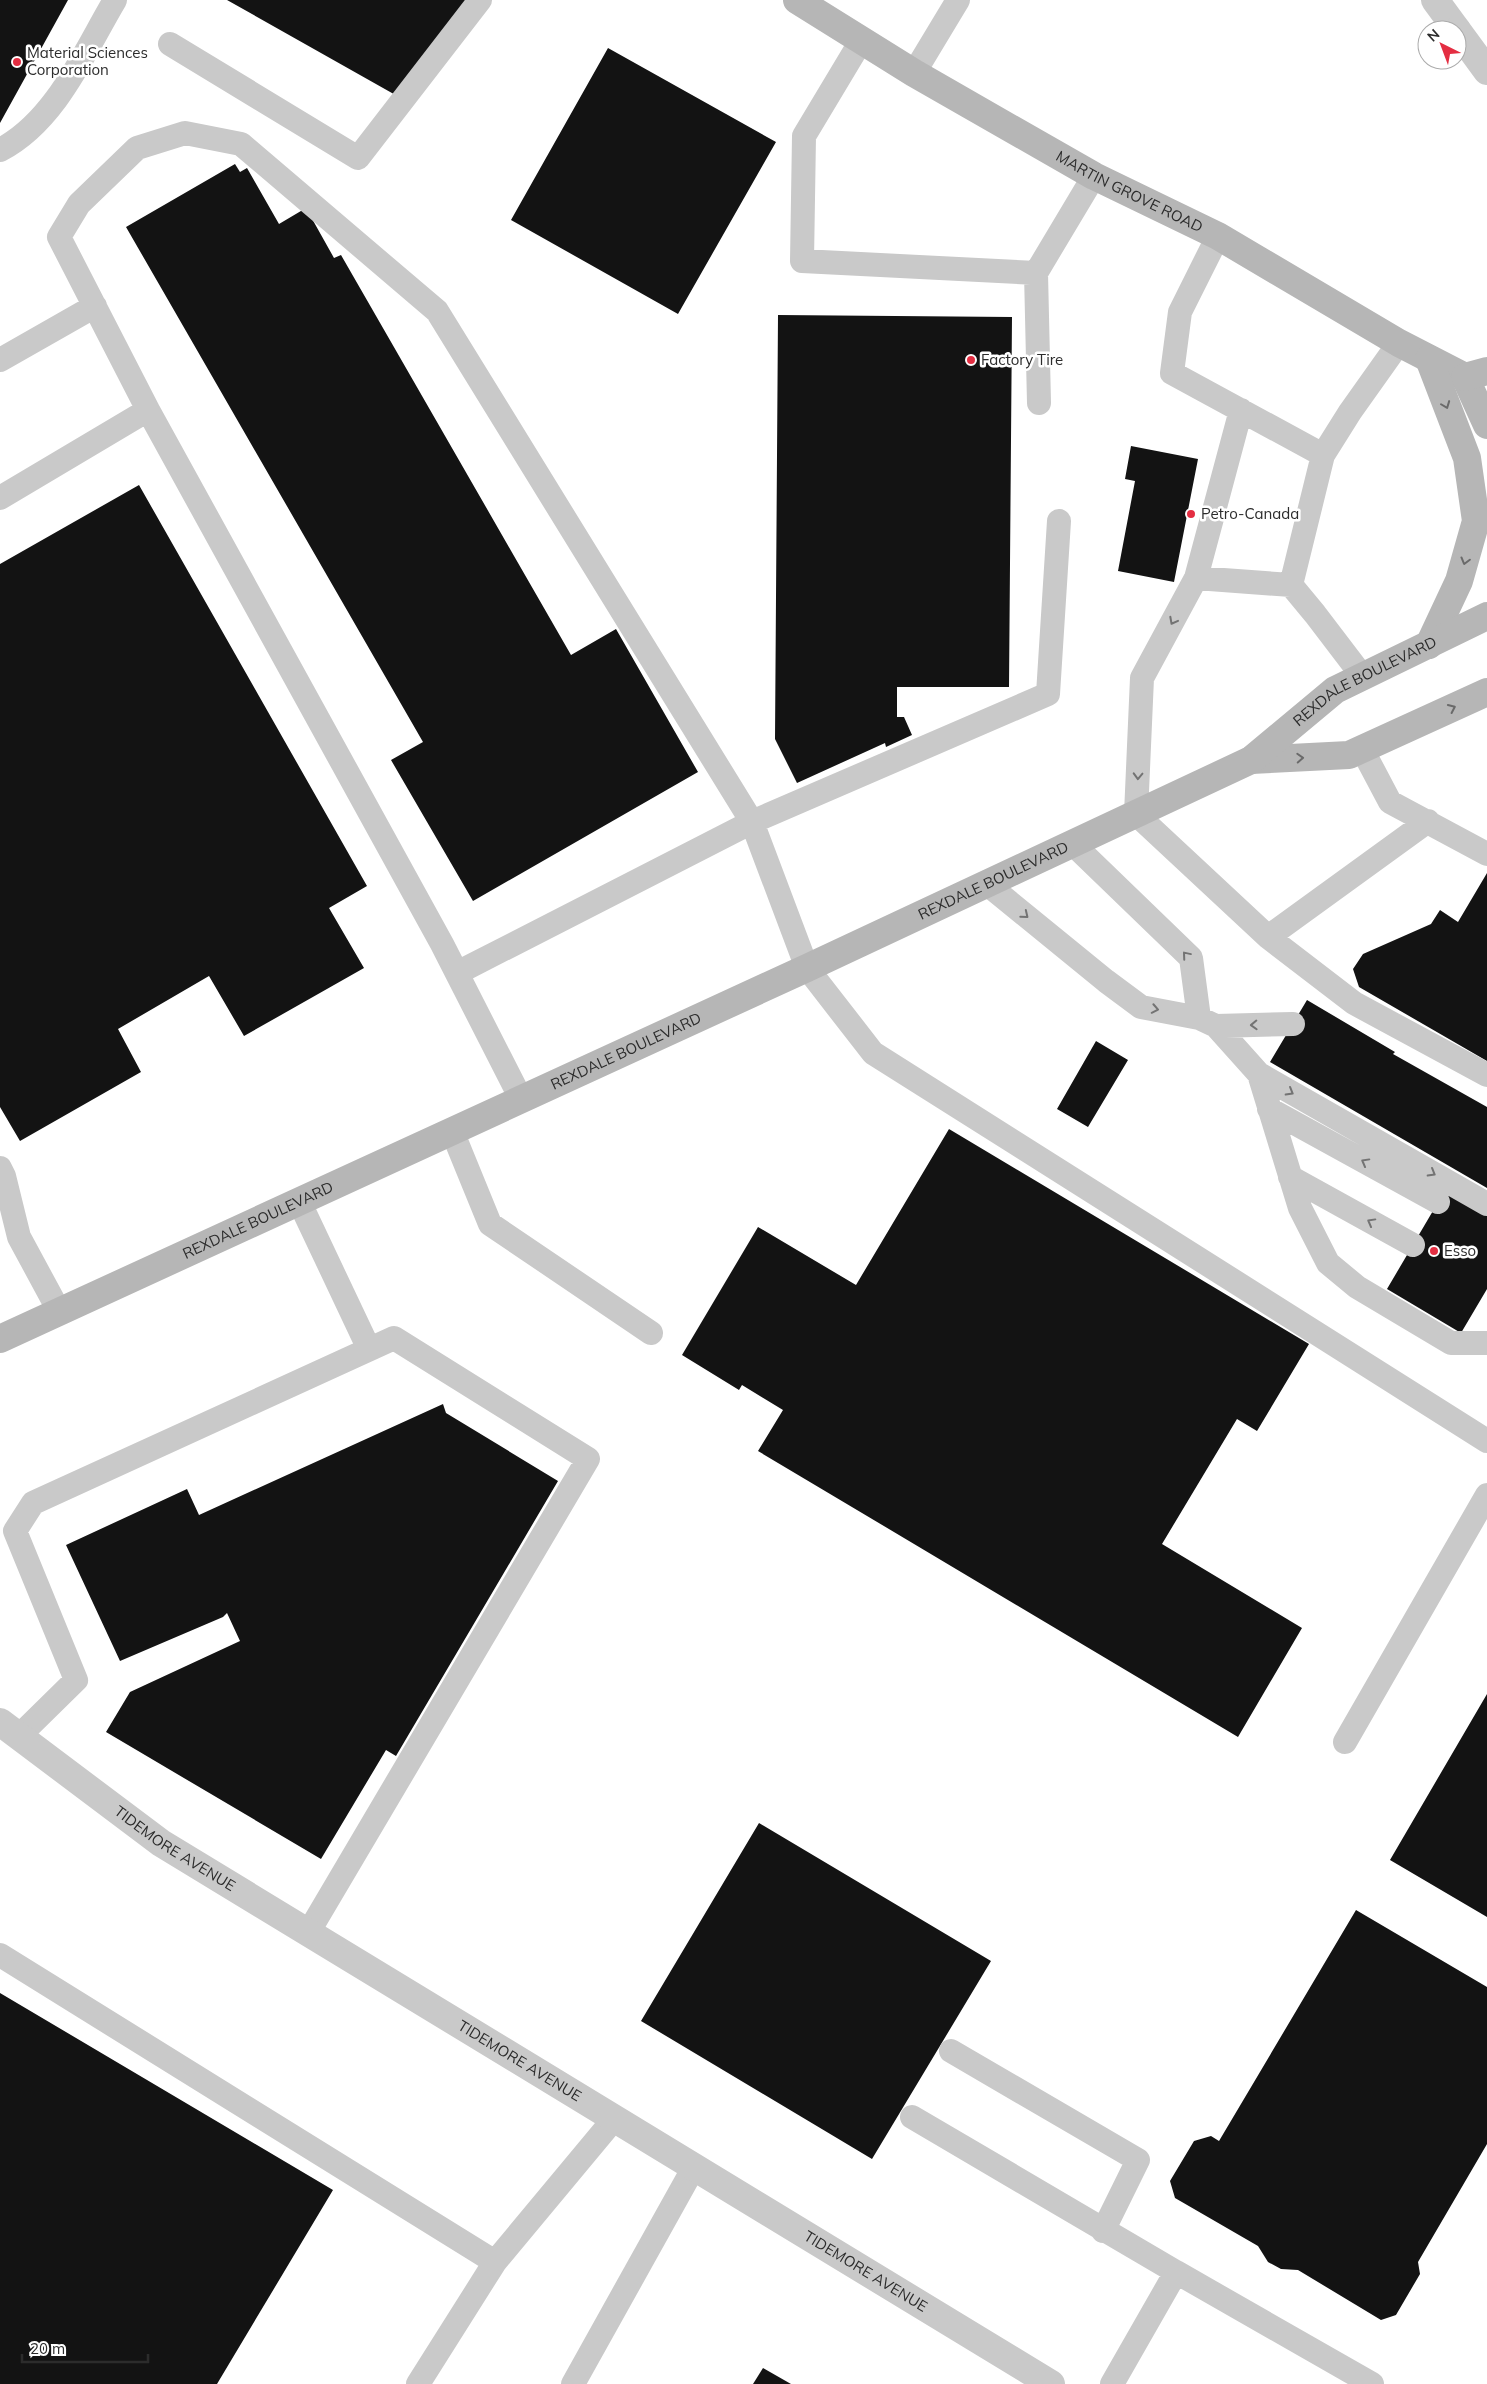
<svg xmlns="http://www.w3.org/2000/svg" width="1487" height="2384" font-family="Mulish,sans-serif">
<rect width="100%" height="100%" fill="#fff"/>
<path fill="#131313" d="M0,0H68L0,123Z
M227,0H468L399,97Z
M608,48L776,142L678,314L511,220Z
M235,164L240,172L247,168L279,224L306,208L334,258L341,255L571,655L616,629L698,772L473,901L391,760L423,742L126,227Z
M778,315L1012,317L1009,687H897V717H904L912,735L886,747L885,743L797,783L775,739Z
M1131,446L1198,459L1174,582L1118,571L1135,481L1125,479Z
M139,485L367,886L329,908L364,968L244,1036L209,976L118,1029L141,1072L20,1141L0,1107V564Z
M1487,873V1061L1359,987L1353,969L1363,954L1431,924L1440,910L1458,922Z
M1307,1000L1395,1052L1393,1054L1487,1107V1188L1270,1062Z
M1096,1041L1128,1060L1088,1127L1057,1109Z
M949,1129L1309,1344L1257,1431L1237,1419L1162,1544L1302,1628L1238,1737L758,1451L783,1410L742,1385L739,1390L682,1355L758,1227L856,1285Z
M1447,1187L1487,1210V1289L1461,1333L1387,1289Z
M443,1404L446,1413L558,1481L396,1756L386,1750L321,1859L106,1732L130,1692L240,1641L227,1613L223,1617L120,1661L66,1545L187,1489L199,1515Z
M1487,1694V1917L1390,1860Z
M759,1823L991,1961L872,2159L641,2021Z
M1356,1910L1487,1987V2144L1418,2262L1420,2274L1396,2315L1381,2320L1298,2270L1281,2269L1268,2262L1258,2246L1175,2198L1170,2181L1194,2141L1211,2136L1219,2141Z
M0,1993L333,2190L217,2384H0Z
M763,2368L791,2384H753Z"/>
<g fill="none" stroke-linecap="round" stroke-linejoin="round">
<path stroke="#c9c9c9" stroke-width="24" d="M861,41L804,136L802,261L1036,273L1094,176
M170,44L358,158L480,0
M914,73L958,0
M0,150C56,121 84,52 115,0
M1218,236L1180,312L1172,373L1323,455
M1036,273L1039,403
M0,360L95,306
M148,410L59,237L79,204L137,148L185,133L241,144L437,311L752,822L807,968L873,1053L1487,1441
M1241,410L1196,578L1142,678L1136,814L1268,937L1354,1003L1487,1075
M0,498L148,410L442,944L521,1099
M1196,578L1291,585
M1363,677L1315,614L1291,585L1323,455L1350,412L1399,343
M1362,749L1390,802L1487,854
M1073,844L1191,958L1199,1018
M987,884L1106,981L1141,1007L1199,1018L1216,1026L1259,1074L1487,1204
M1268,937L1428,821
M457,973L752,822L1048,694L1059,521
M1216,1026L1293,1024
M1259,1074L1300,1208L1328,1263L1357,1287L1451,1343H1487
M1269,1109L1438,1202
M452,1131L490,1224L651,1333
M0,1168L4,1176L19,1237L59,1311
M1290,1177L1413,1245
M299,1201L369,1349
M19,1736L76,1680L15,1531L33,1503L394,1338L588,1459L308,1933
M1345,1742L1487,1495
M0,1955L495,2262
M951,2051L1138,2160L1103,2231
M912,2117L1176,2272
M418,2384L495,2262L614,2119
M573,2384L694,2167
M1112,2384L1176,2272L1372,2384"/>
<g stroke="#c9c9c9" stroke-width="28">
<path d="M1435,0L1457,30"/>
<path d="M1457,30L1487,71"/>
<path id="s1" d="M0,1722L161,1843L1051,2384"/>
</g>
<g stroke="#b6b6b6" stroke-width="28">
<path id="s2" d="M797,0L914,73L1094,176L1218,236L1399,343L1465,377L1487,425"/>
<path d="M1465,377L1487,371"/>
<path d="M1429,645L1459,581L1476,521L1467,458L1429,359"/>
<path d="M1251,760L1349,755L1487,692"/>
<path id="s3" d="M0,1339L807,968L1251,760L1335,690L1487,616"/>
</g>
</g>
<defs><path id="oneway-chevron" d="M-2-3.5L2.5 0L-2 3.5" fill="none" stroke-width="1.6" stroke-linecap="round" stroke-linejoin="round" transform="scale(1.25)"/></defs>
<g stroke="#6a6a6a">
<use href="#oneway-chevron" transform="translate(1446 405) rotate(69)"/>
<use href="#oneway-chevron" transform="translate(1465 561) rotate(105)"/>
<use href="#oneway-chevron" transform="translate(1452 708) rotate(-25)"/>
<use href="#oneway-chevron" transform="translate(1300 758) rotate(-3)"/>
</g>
<g stroke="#737373">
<use href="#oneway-chevron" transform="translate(1173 621) rotate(118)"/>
<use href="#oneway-chevron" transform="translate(1138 776) rotate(92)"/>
<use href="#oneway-chevron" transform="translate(1025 915) rotate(39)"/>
<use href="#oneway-chevron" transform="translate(1186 955) rotate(-130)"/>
<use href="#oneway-chevron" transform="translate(1155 1009) rotate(11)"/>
<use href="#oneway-chevron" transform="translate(1254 1025) rotate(178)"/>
<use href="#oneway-chevron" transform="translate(1290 1092) rotate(30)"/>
<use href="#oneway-chevron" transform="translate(1365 1162) rotate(-151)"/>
<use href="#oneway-chevron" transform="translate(1432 1173) rotate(30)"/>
<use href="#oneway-chevron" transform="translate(1371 1222) rotate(-151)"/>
</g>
<g fill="#e42e42" stroke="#fff" stroke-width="2">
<circle cx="17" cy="62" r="5"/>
<circle cx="971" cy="360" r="5"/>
<circle cx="1191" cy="514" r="5"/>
<circle cx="1434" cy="1251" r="5"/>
</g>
<g text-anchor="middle" stroke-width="5" stroke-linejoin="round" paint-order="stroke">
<g font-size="15" fill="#2c2c2c" stroke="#fff" text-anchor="start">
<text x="27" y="58">Material Sciences<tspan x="27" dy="17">Corporation</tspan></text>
<text x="981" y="365">Factory Tire</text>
<text x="1201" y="519">Petro-Canada</text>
<text x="1444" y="1256">Esso</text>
</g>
<g font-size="15" fill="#2c2c2c" stroke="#fff">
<text dy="5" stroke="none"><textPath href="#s2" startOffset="384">MARTIN GROVE ROAD</textPath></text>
<text dy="5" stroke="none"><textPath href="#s3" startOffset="1518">REXDALE BOULEVARD</textPath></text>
<text dy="5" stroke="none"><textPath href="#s3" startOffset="1094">REXDALE BOULEVARD</textPath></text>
<text dy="5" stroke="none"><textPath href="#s3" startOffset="689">REXDALE BOULEVARD</textPath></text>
<text dy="5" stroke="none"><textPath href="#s3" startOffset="284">REXDALE BOULEVARD</textPath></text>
<text dy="5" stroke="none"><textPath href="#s1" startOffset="216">TIDEMORE AVENUE</textPath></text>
<text dy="5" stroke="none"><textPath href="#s1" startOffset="621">TIDEMORE AVENUE</textPath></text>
<text dy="5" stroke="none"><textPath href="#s1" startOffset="1026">TIDEMORE AVENUE</textPath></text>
</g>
</g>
<g transform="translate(1442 45) rotate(318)"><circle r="24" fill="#ffffff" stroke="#ababab"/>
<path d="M0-4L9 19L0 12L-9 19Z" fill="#e42e42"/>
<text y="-8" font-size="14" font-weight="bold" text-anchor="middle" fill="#2c2c2c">N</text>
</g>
<path d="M22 2354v8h126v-8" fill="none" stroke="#2c2c2c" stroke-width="2.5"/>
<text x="30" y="2354" font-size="15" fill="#2c2c2c" stroke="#ffffff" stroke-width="4" paint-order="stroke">20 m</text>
</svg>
